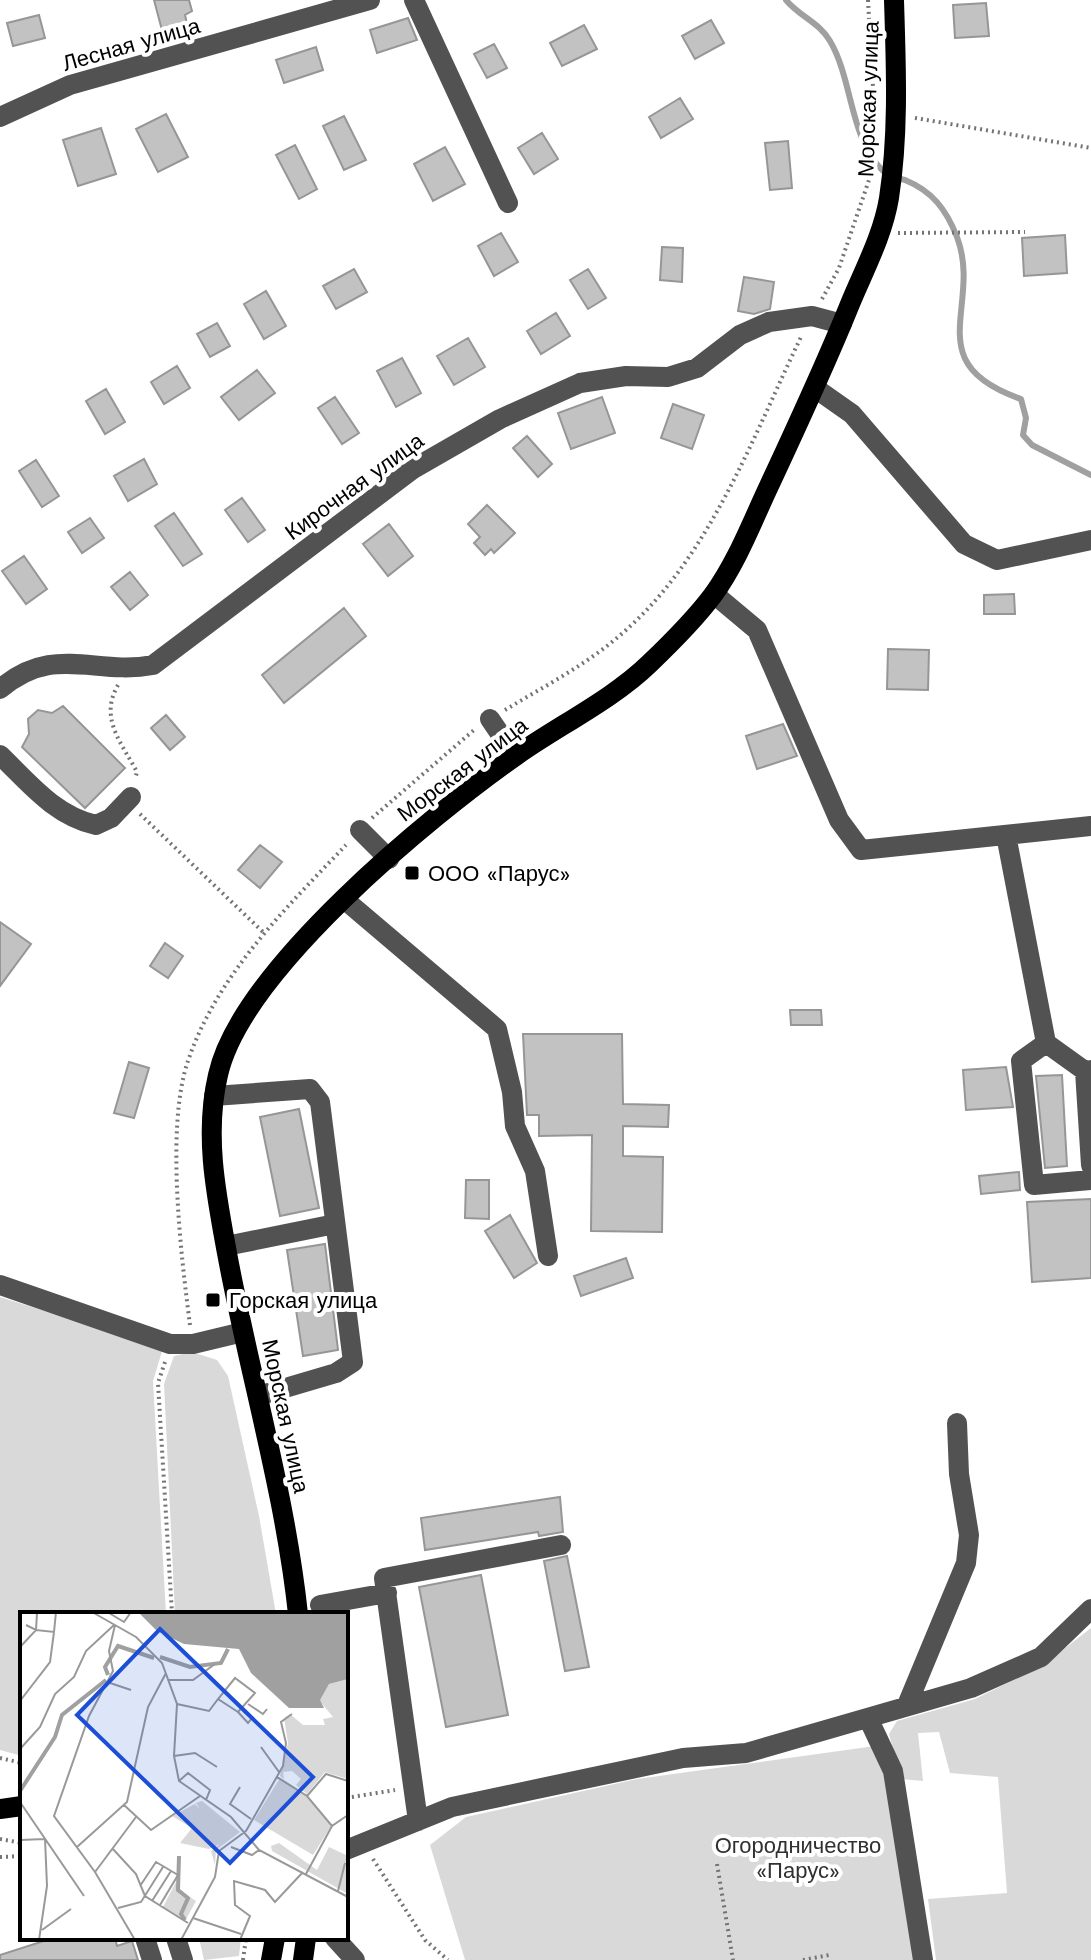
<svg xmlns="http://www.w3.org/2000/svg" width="1091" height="1960" font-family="'Work Sans',sans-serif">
<rect width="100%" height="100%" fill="#fff"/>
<path fill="#d9d9d9" d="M0,1297L163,1348L153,1381L166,1614H22V1756L0,1750Z
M192,1352L217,1360L228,1376L259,1516L276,1614H175L164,1384L174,1356Z
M1091,1628V1960H936L928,1899L1007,1893L998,1777L950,1773L939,1732L918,1733L923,1781L901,1779L889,1734L897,1721L975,1699L1042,1666Z
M875,1746L888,1772L917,1960H465L430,1845L466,1817L637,1779Z
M199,1938H241L239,1956L204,1960Z"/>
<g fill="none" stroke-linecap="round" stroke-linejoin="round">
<path stroke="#a0a0a0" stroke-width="6" d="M786,0C799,16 820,23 830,41C853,80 849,137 883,171C888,176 898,178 905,180C932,191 946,209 957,237C983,306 917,363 1021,399L1026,418L1023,435L1032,445L1091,475"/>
</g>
<path fill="#c2c2c2" stroke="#969696" stroke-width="2" d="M154,0H189L192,11L185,15L188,28L163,34Z
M986,3L989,36L955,38L953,5Z
M39,15L45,38L13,46L7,23Z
M408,18L417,40L377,53L370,30Z
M711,20L724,43L695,59L682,36Z
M584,25L597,49L562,66L550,43Z
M494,44L507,68L487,78L474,54Z
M316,47L323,70L284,83L276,60Z
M680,98L693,119L661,138L649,117Z
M166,114L188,157L158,172L136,129Z
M344,116L366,160L344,170L323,126Z
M101,128L116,174L78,186L63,140Z
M542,133L558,159L534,174L518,148Z
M788,141L792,188L770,190L765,143Z
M295,145L317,189L299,199L276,155Z
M445,147L465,184L433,201L414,164Z
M501,233L518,262L494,276L478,246Z
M1065,235L1067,273L1024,276L1022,238Z
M662,247L683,248L682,282L660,280Z
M354,269L367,292L336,309L323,286Z
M588,269L606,298L588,309L570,280Z
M744,277L774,282L770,309L754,314L738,311Z
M266,291L286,326L264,339L244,304Z
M556,313L570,336L541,354L527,331Z
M217,323L230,346L210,357L197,334Z
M468,338L485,367L454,385L437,356Z
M402,358L421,393L396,407L377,371Z
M177,366L190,388L164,404L151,382Z
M257,370L275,393L239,420L221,397Z
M106,389L125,422L105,434L86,401Z
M335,397L359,433L342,444L318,408Z
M602,397L615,433L571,449L558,413Z
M673,404L704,415L692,449L661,438Z
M527,436L552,464L538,477L513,448Z
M144,459L157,484L128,501L114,476Z
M36,460L59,496L42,507L19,471Z
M242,498L265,530L248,542L225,510Z
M487,505L515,533L494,553L491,549L485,555L474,543L480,537L468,524Z
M174,513L202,554L183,566L155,526Z
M90,518L104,538L82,553L68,532Z
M389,524L413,556L388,576L363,544Z
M24,556L47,589L26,604L2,571Z
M130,572L148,595L130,610L111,587Z
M1014,594L1015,614H984V595Z
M344,608L366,636L284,703L262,675Z
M888,649L929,650L928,690L887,689Z
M63,706L125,768L85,808L22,747L29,734L28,719L38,710L52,713Z
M166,715L185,737L170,750L151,728Z
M783,724L797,756L757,769L746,736Z
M260,845L282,862L260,888L238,870Z
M0,922L31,944L0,986Z
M165,943L183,956L168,978L150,966Z
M790,1010H821L822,1025H791Z
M523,1034H622L623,1104L669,1105L668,1127L623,1126V1156L663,1157L662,1232L591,1231L592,1135L539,1136V1115H527Z
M129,1062L149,1068L134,1118L114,1113Z
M1006,1067L1013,1107L966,1110L963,1070Z
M1062,1075L1067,1166L1045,1168L1036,1076Z
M299,1109L319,1208L280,1216L260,1117Z
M1019,1172L1020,1190L981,1194L979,1176Z
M466,1180H489V1219L465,1218Z
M1091,1199V1278L1032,1282L1027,1202Z
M510,1215L537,1263L514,1278L485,1231Z
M325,1244L338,1350L303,1356L287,1250Z
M626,1258L633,1278L581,1296L574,1276Z
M560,1497L563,1532L539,1536L538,1532L425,1550L421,1518Z
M567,1556L589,1667L565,1671L544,1561Z
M481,1575L508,1715L446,1727L419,1587Z
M53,1938H115L117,1946L132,1941L138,1960H0V1955Z"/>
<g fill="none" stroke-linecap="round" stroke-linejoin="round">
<path stroke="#747474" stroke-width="4" stroke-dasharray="2 4" stroke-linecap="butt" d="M868,0L874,105
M915,118L1091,148
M898,233L1025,232
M822,299L839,268L871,174
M118,685C99,718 121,742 137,772L135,779
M505,710C543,687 584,666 618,637C709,561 752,438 802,335
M140,814L263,932
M372,818L474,730
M190,1325C181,1256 166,1129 187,1064C215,977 285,909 346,845
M165,1362L158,1383L172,1614
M0,1758L22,1763
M346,1798L395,1790
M0,1839L22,1843
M0,1857L22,1856
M373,1859L425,1940L448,1960
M717,1864L733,1960
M243,1960L246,1938
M803,1960L829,1955"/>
<path stroke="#525252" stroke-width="20" d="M414,0L508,203
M0,117L70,85L370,0
M815,388L852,414L964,544L997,560L1091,540
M714,594L757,630L839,820L861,850L1091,826
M0,689C54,643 94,676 153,665L413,469L500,419L580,383L626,376L668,377L697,368L740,335L769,322L812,316L842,324
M490,719L515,756
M0,755C29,783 55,816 96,825L111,818L131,797
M360,830L389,859
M1006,835L1046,1043L1085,1071L1091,1070
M345,900L497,1029L512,1092L515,1126L535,1171L548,1256
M1046,1043L1021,1061L1034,1185L1091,1180
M1085,1071L1091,1165
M214,1096L310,1089L320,1102L353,1362L336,1373L258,1396
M226,1246L335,1224
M0,1285L170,1344H193L243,1332
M320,1605L387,1593
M907,1705L966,1563L969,1535L959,1474L957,1423
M869,1720L893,1771L923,1960
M418,1821L384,1578L561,1545
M346,1850L452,1807L683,1758L746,1753L971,1688L1041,1657L1091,1609
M145,1938L152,1960
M176,1938L183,1960
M335,1938L355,1960"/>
<path stroke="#000" stroke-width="20" d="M298,1614C285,1492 249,1373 227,1253C216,1194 204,1134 218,1075C241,971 430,816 517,755C558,726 613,699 649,664C671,643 695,619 713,595C737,562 752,522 769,486C797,426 825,366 850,304C864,270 883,235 889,198C899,133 896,66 894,0
M0,1809L22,1806
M271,1960L275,1938
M303,1960L306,1938"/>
</g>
<g fill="#000" stroke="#fff" stroke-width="3">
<rect x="404" y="865" width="16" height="16" rx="4"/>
<rect x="205" y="1292" width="16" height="16" rx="4"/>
</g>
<g text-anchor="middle" stroke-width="8" stroke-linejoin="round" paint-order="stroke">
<g font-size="22" fill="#000" stroke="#fff">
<text transform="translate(131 44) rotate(-16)" y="8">Лесная улица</text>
<text transform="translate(868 99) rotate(-88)" y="8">Морская улица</text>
<text transform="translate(354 486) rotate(-36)" y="8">Кирочная улица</text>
<text transform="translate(462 769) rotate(-37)" y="8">Морская улица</text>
<text transform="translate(286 1416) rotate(78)" y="8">Морская улица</text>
</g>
<g font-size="22" fill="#000" stroke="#fff" text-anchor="start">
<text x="428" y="881">ООО «Парус»</text>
<text x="229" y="1308">Горская улица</text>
</g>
<g font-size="22" fill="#303030" stroke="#fff">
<text x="798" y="1853">Огородничество<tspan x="798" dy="25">«Парус»</tspan></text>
</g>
</g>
<g transform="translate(20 1612)">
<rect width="328" height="328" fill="#fff"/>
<path d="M328,67V167L305,160L287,182L276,173L281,167L272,159L263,160L264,167L260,164L268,131L264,106L270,102L283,113H305L303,107L313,105L299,88L309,72ZM260,166L287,184L311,214L293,243L234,208ZM182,189L220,220L196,238L195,253L191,239L200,232L189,237L160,231L172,216L152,204L175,192L180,197L176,191ZM259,231L297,258L309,235L328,244V282L252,239L251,234ZM160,262L159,278L176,289L165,309L143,295Z" fill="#d9d9d9"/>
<path d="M118,0H328V67L309,72L300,88L304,96H269L231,61L219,37L164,32L137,19Z" fill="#a0a0a0"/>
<path fill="none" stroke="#a0a0a0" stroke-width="4" d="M140,45L170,55L201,51L208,37M88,63L85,55L98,34L134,46M0,179L35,125L42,103L86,68M159,244L158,278L168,286L161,302L165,308"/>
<path fill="none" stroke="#999" stroke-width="2" d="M72,0L116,25L142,51L157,92L154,144L159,169L211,205L239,238L328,285M89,1L104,10L111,0M6,13L16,18L17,1M95,13L89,39L93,59L69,104L34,204L75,260L115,328M0,35L16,18L34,20L36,0M149,68H173L195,52M87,70L111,78M0,89L30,50L34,20M157,92L189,99L198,87L215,66L235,81L218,100L198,87M228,92L243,102L247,97M218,100L228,111L232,106L223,99M241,135L259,160M0,137L20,115L35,82L54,65L66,39L94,13M154,144L175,141L197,155M257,165L287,184L312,214M159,169L168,161L190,178L186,188M220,175L210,192L231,207M287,184L306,162L328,169M0,190L64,284M104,193L131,218L180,184M226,219L263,154L266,131L261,110L272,102M0,228L25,227M57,235L107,190L128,95L146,61M211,235L232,243L239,238M92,236L116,262L125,284L168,311M75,260L116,205M286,262L312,214L328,203M120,274L136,250L158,263L140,293M318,279L325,251M132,289L151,259M98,296L121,290L143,255M173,306L221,322M22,318L51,297M19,328L27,274L25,227M161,328L195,265L199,239L226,219M220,328L230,304L215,293L214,269L245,278L255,290L283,260"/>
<path fill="#1d4ed8" fill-opacity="0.15" stroke="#1d4ed8" stroke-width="4" d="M140,17L293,165L210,251L57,103Z"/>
<rect width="328" height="328" fill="none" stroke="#000" stroke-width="4"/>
</g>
</svg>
